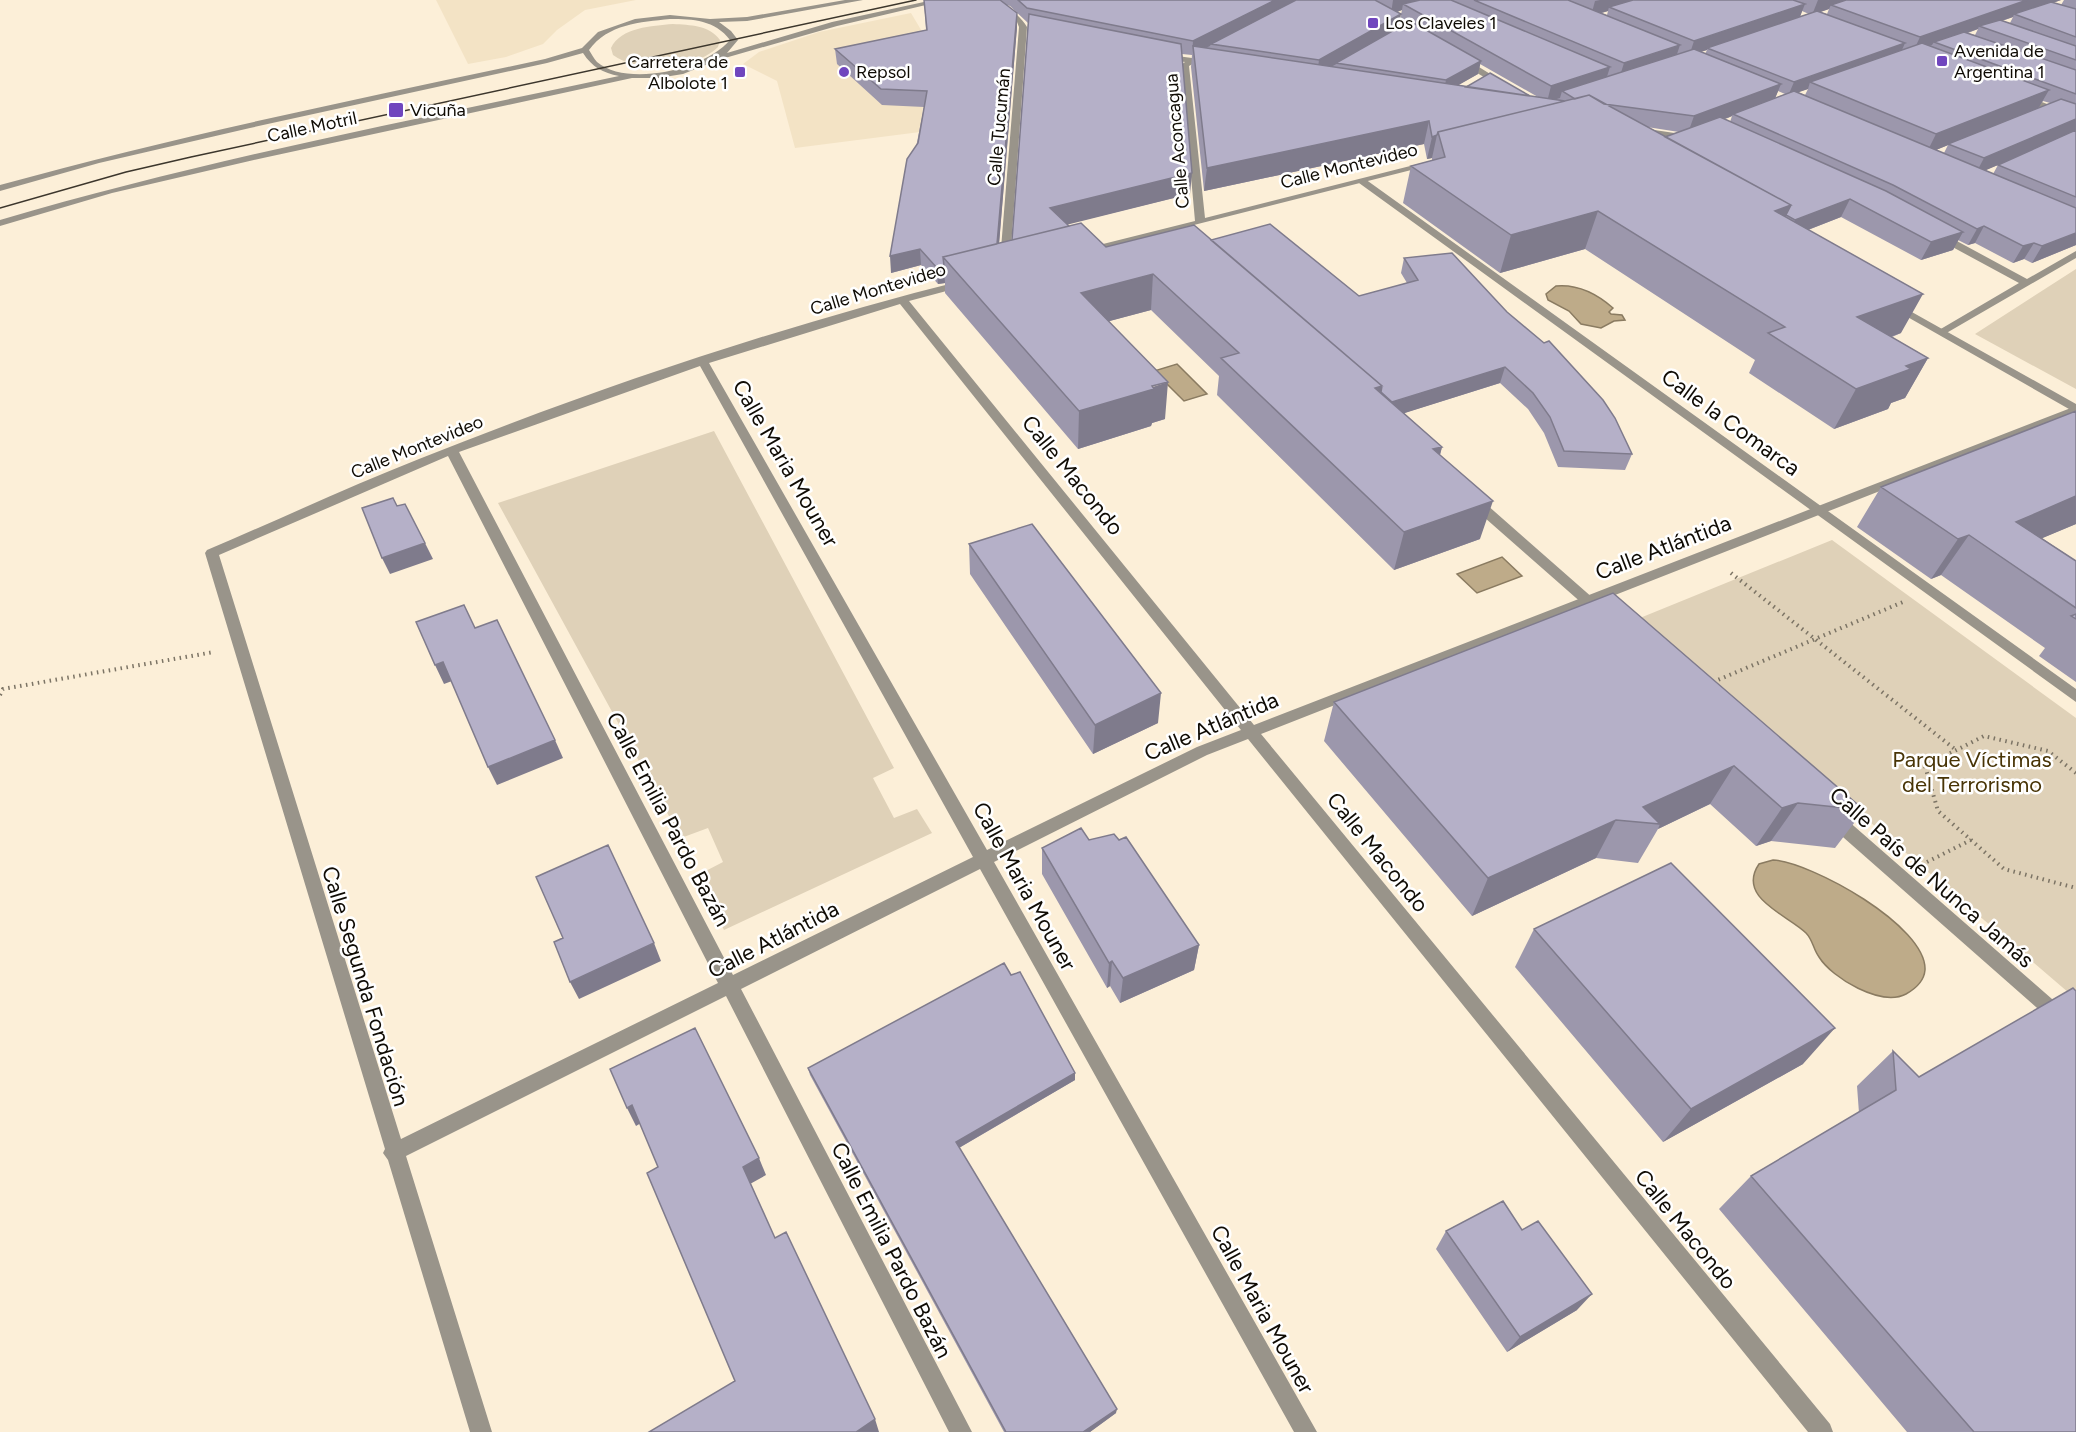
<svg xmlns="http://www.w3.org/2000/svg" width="2076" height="1432" font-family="Figtree,sans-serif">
<rect width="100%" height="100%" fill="#fcefd8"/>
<path fill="#f3e3c5" d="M436,0H636L585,10L557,30L543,44L506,57L468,64Z
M911,13L930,45L920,132L795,148L777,81L743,64L759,52L819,32Z"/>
<path fill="#dfd1b8" d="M673,24C690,25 709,25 720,40L718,47C694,70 641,75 613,55L611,48C621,27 652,26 673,24Z
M2076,269V389L1975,334Z
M714,431L894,768L873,778L894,818L917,809L932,833L724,930L698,875L723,862L708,828L681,838L498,503Z
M1832,540L2076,718V999L1635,620Z"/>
<path fill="#beab89" stroke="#8a7b61" stroke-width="1.5" d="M1556,286C1578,284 1596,293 1613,308L1609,312L1611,314L1622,315L1625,320L1614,321L1601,328L1581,324L1569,311L1548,300L1546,294Z
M1177,364L1207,394L1184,401L1154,371Z
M1502,557L1522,576L1477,593L1457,574Z
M1773,860C1811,862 1927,926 1925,970C1924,982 1915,989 1906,994C1881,1007 1832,978 1819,957C1813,949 1813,940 1806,933C1788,915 1736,898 1759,864Z"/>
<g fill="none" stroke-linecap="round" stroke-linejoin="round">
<path stroke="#7c7465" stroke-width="4" stroke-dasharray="1.5 4.5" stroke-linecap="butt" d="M1731,573L1956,750
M1713,682L1903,602
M0,695L3,689L214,652
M2076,773L2048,751L1984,736L1925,766L1938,811L2004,869L2076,888
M1927,862L1971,840"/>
<path fill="#99948a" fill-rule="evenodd" d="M1359,179H1365L2076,689V702L1359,183Z
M1473,496L1478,497L1602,606L1604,609L1602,612H1592L1468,503L1467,500Z
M1833,812L1839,813L2076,1020V1039L2070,1037L1827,823L1825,818L1827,813Z"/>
<path fill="#99948a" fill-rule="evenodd" d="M986,0C1000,0 1020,14 1027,27L1010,261L1005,264L1000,261L1019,27L1017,22Z
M1162,54L1192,58L1197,57L1216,64L1212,66L1194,63L1189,66L1205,218L1430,161L1435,164L1083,253V249L1195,221L1181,65L1185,62L1162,58Z
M1641,128L1688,135L1693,138L1688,141L1638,133L1637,131Z
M1934,233H1942L2027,279L2076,251V258L1943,335L1939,334V330L2019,283L1934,237Z
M965,280L970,283L969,285L909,301L1254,725L2076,406V414L1261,734L1830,1424L1833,1432H1808L1248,739L1207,755L994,862L1317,1432H1294L980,869L741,989L972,1432H949L726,996L406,1156L492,1432H470L388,1160L383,1153L385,1149L205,553L207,550C278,520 348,487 419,459C597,388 781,326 965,280ZM900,304L1241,730L1197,747L987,850L709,363ZM700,366L973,857L733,975L459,452ZM448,456L718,983L401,1139L219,555Z"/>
<path fill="#99948a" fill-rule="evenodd" d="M845,0H863L747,21L719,22L731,31L738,40L727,53L832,22L933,0H947L837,26L718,60L683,74L658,78H632L263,158L112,193L0,226V220C204,160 412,120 619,76C603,73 592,67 583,53L547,63L250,128L99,163L0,191V185C180,135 363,98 545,59L582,48L598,32L635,19L670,15L710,19L747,17ZM670,19C693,19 715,20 730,40C706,69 628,88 597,62C594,59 591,53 589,50C608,24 640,22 670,19Z
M1460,59H1466L1508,85L1501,87L1460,63Z
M2021,94L2076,115V121L2018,99L2017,97Z
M1894,302L2076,404V413L1890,307V303Z"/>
<path stroke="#3c362c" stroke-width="1.5" d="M0,208L126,172L191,157L916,0"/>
</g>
<path fill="#9c97ac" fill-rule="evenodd" d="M924,0H2061L2053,3L2061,5L2064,0H2076V245L2032,263L2024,259L2013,263L1975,243L1968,245L1958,240L1953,250L1921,260L1841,217L1808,230L1901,333L1892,337L1928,358L1905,398L1891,403L1888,409L1834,429L1749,373L1755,360L1585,249L1500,273L1403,203L1411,166L1432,161V158L1427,159L1424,144L1204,191L1191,67L1192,55L1182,54L1190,194L1067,224L1069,226L1106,247L1211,240L1359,296L1407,283L1401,273L1404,258L1632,454L1625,470L1558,467L1544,433L1528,409L1500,383L1404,413L1442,447L1440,455L1480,539L1394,570L1217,395L1219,376L1151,310L1109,321L1165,419L1152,423L1151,426L1078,449L945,293V283L938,284L921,265L891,273L924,107L882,105L837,64L835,49L926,30ZM1007,5L1010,6L1028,23L1012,240L999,243L1017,27V13ZM1829,9L1827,14L1820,12ZM1402,10L1400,19L1407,23L1398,28L1397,12ZM1608,11L1607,15L1601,13L1605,12ZM1802,11L1809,14L1800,17ZM2013,17L2010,23L2002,21ZM1978,29L1975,35L1968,33ZM1707,50L1705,54L1700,52L1702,51ZM1480,64L1538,97L1458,85L1478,74ZM1808,89L1805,95L1798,92ZM1778,91L1785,94L1775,98ZM2043,101L2050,103L2038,108ZM1732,116L1730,122L1724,119L1728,118ZM1647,127L1679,132L1665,137ZM1948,145L1944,153L1936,150ZM1998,165L1993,174L1985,170Z
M2076,411V524L2042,538L2076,561V682L2039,656L2045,648L1941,575L1931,579L1857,527L1881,487Z
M969,544L1158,723L1093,754L970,574Z
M1613,593L1864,810L1835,848L1771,841L1756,846L1710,804L1658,829L1638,863L1596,858L1472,916L1324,741L1334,702Z
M1089,840L1199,945L1194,970L1120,1003L1110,986L1107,988L1042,874V848Z
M1534,929L1803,1064L1663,1142L1515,967Z
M1893,1051L2076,1432H1907L1719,1209L1751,1176L1859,1113L1857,1086Z
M808,1068L1075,1080L959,1148L1116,1413L1090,1432H1004L810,1075Z
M1522,1230L1577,1310L1507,1352L1436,1249L1446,1231Z"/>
<path fill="#7f7b8c" d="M1275,0H1302L1211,44L1210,46L1194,54L1193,46L1192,56L1193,41Z
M1393,0H1440L1403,4L1402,10L1391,14Z
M1600,0H1649L1609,7L1608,11L1591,16L1595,1Z
M1818,0H1856L1831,5L1829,9L1812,15Z
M2027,0H2061L2017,15L2014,14L2013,17L1983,27L1979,26L1978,29L1937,43L1934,42L1932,45L1913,52L1920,37Z
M1805,4L1799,19L1707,48V50L1689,56L1694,41Z
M1017,13V27L997,269L950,264Z
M1401,14L1398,29L1317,75L1319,60Z
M1905,43L1899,57L1810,82L1808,89L1788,96L1794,82Z
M1680,45L1675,60L1619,79L1624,63Z
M1481,61L1478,74L1443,94L1446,80Z
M1610,67L1605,83L1562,91L1560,98L1547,102L1551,86Z
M1781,84L1774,101L1733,114L1732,116L1688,133L1694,116Z
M2049,90L2038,109L1926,154L1936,134Z
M2076,119V131L1975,175L1984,158Z
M1429,121L1424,144L1204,191L1207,168Z
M1437,135L1432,158L1427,159L1432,137Z
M1192,173L1190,194L1050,229V208Z
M1850,199L1841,217L1787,238L1795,220Z
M1791,205L1774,243L1775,211Z
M1598,211L1585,249L1500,273L1511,235Z
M1984,226L1975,243L1968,245L1977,229Z
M1963,232L1953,250L1921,260L1931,242Z
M2076,233V245L2032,263L2042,246Z
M2034,243L2024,259L2013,263L2023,246Z
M920,249L921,265L891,273L890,256Z
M944,266L945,283L938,284L937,268Z
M1153,274L1151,310L1080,329L1081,293Z
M1923,294L1901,333L1836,356L1857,317Z
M1928,358L1905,398L1891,403L1888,409L1834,429L1856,389L1906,366Z
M1505,367L1500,383L1389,418L1392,402Z
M1168,382L1165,419L1152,423L1151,426L1078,449L1079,411Z
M1382,386L1374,423L1375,388Z
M1442,447L1432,484L1433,449Z
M2076,496V524L2000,556L2016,522Z
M1493,501L1480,539L1394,570L1404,532Z
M1969,535L1941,575L1931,579L1958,539Z
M425,543L433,559L390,574L382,558Z
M443,662L452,681L444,684L435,665Z
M1161,693L1158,723L1093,754L1095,725Z
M555,740L563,758L497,785L488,767Z
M1734,766L1710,804L1658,829L1660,824L1643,807Z
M1798,803L1771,841L1756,846L1782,808Z
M1616,820L1596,858L1472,916L1488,878Z
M654,943L661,961L579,999L570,982Z
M1199,945L1194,970L1120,1003L1123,978Z
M1112,961L1110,986L1107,988L1109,963Z
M1835,1028L1803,1064L1663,1142L1691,1109Z
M1075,1073V1080L957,1149L956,1142Z
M632,1105L641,1123L636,1126L627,1108Z
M759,1158L766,1175L750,1184L743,1167Z
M1592,1294L1577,1310L1507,1352L1520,1337Z
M1117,1409L1116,1413L1090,1432H1083Z
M875,1419L879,1432H856Z"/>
<path fill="#b5b0c8" stroke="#7f7b8c" stroke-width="1.5" d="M924,0H1000L1017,13L997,244L943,257L944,266L937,268L920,249L890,256L907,159L918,143L927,91L881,89L835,49L927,30Z
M1018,0H1275L1193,41L1027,8Z
M1296,0H1375L1401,14L1319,60L1211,44Z
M1420,0H1451L1610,67L1551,86L1403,4Z
M1474,0H1568L1680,45L1624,63Z
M1633,0H1793L1805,4L1694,41L1609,7Z
M1846,0H2027L1920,37L1831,5Z
M2051,2L2076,9V37L2014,14Z
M1817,11L1905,43L1794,82L1707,48Z
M1029,14L1181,44L1192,173L1050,208L1069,226L1012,240Z
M2000,20L2076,46V60L1979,26Z
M1410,21L1481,61L1446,80L1336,63Z
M1964,32L2076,70V94L1934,42Z
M1922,43L2049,90L1936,134L1810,82Z
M1193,46L1565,101L1438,132L1437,135L1432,137L1429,121L1207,168Z
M1694,49L1781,84L1694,116L1604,104L1589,95L1575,99L1562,91Z
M1490,73L1530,96L1466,87Z
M1794,91L2076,208V233L2042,246L2034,243L2023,246L1984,226L1977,229L1893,185L1733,114Z
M1589,95L1791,205L1775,211L1923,294L1857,317L1928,358L1906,366L1911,369L1856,389L1768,333L1785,327L1598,211L1511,235L1411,166L1445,157L1438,132Z
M2061,99L2076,104V119L1984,158L1948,144Z
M1720,117L1886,191L1963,232L1931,242L1850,199L1795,220L1786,215L1791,205L1665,137Z
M2076,130V197L1998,165Z
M1081,223L1106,247L1194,225L1382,386L1375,388L1442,447L1433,449L1493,501L1404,532L1221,358L1239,353L1153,274L1081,293L1168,382L1152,386L1154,389L1079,411L943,257Z
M1270,224L1359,296L1418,280L1404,258L1452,253L1507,312L1544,343L1549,341L1603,400L1615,418L1632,454L1564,451L1550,417L1533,393L1505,367L1392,402L1381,392L1382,386L1211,240Z
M2076,411V496L2016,522L2076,561V608L1969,535L1958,539L1881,487Z
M393,498L397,506L405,504L425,543L382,558L362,508Z
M1032,524L1161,693L1095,725L969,544Z
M1613,593L1864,810L1798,803L1782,808L1734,766L1643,807L1660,824L1616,820L1488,878L1334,702Z
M464,605L475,628L497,620L555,740L488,767L443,662L435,665L416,622Z
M2076,614V619L2071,616Z
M1081,828L1089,840L1114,834L1119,840L1126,837L1199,945L1123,978L1112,961L1109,963L1042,848Z
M608,845L654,943L570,982L554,942L563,938L536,877Z
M1671,863L1835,1028L1691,1109L1534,929Z
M1004,963L1011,975L1020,972L1075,1073L956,1142L1117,1409L1083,1432H1006L808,1068Z
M2073,988L2076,991V1432H1974L1751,1176L1896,1090L1893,1051L1919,1077Z
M695,1028L759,1158L743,1167L775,1238L786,1232L875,1419L856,1432H649L735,1381L647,1173L658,1167L632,1105L627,1108L610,1069Z
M1503,1201L1522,1230L1538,1221L1592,1294L1520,1337L1446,1231Z"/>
<g fill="#7046be" stroke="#fff" stroke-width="2">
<rect x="1367" y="17" width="12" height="12" rx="3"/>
<rect x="1936" y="55" width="12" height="12" rx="3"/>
<rect x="734" y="66" width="12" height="12" rx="3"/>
<circle cx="844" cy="72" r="6"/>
<rect x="388" y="102" width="16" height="16" rx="3"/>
</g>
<g text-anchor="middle" stroke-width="5" stroke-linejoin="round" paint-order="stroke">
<g font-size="18" fill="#0f0b04" stroke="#fff" text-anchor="start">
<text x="1385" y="29">Los Claveles 1</text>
<text x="1954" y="57">Avenida de<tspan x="1954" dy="21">Argentina 1</tspan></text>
<text x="728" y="68" text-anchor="end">Carretera de<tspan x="728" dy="21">Albolote 1</tspan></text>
<text x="856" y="78">Repsol</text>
<text x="410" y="116">Vicuña</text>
</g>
<g font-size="18" fill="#0f0b04" stroke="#fff">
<text transform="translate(312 127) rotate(-12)" y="6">Calle Motril</text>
<text transform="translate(999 127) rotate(-85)" y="6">Calle Tucumán</text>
<text transform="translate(1177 141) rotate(-95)" y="6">Calle Aconcagua</text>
<text transform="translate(1349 166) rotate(-14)" y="6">Calle Montevideo</text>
<text transform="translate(878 289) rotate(-17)" y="6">Calle Montevideo</text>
<text transform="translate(417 447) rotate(-22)" y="6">Calle Montevideo</text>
</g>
<g font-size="22" fill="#0f0b04" stroke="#fff">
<text transform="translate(1731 422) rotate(36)" y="8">Calle la Comarca</text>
<text transform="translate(786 463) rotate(60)" y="8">Calle Maria Mouner</text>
<text transform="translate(1073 475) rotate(51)" y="8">Calle Macondo</text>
<text transform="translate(1663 547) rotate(-21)" y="8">Calle Atlántida</text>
<text transform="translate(1211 726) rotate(-23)" y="8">Calle Atlántida</text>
<text transform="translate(669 819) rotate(62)" y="8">Calle Emilia Pardo Bazán</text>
<text transform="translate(1378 852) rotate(51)" y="8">Calle Macondo</text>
<text transform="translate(1932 877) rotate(41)" y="8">Calle País de Nunca Jamás</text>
<text transform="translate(1025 886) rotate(61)" y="8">Calle Maria Mouner</text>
<text transform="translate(773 939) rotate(-27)" y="8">Calle Atlántida</text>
<text transform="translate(366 986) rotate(73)" y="8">Calle Segunda Fondación</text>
<text transform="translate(1686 1229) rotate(51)" y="8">Calle Macondo</text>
<text transform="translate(892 1250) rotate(63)" y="8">Calle Emilia Pardo Bazán</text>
<text transform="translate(1263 1309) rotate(61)" y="8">Calle Maria Mouner</text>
</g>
<g font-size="22" fill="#483406" stroke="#fff">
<text x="1972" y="767">Parque Víctimas<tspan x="1972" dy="25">del Terrorismo</tspan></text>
</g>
</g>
</svg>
